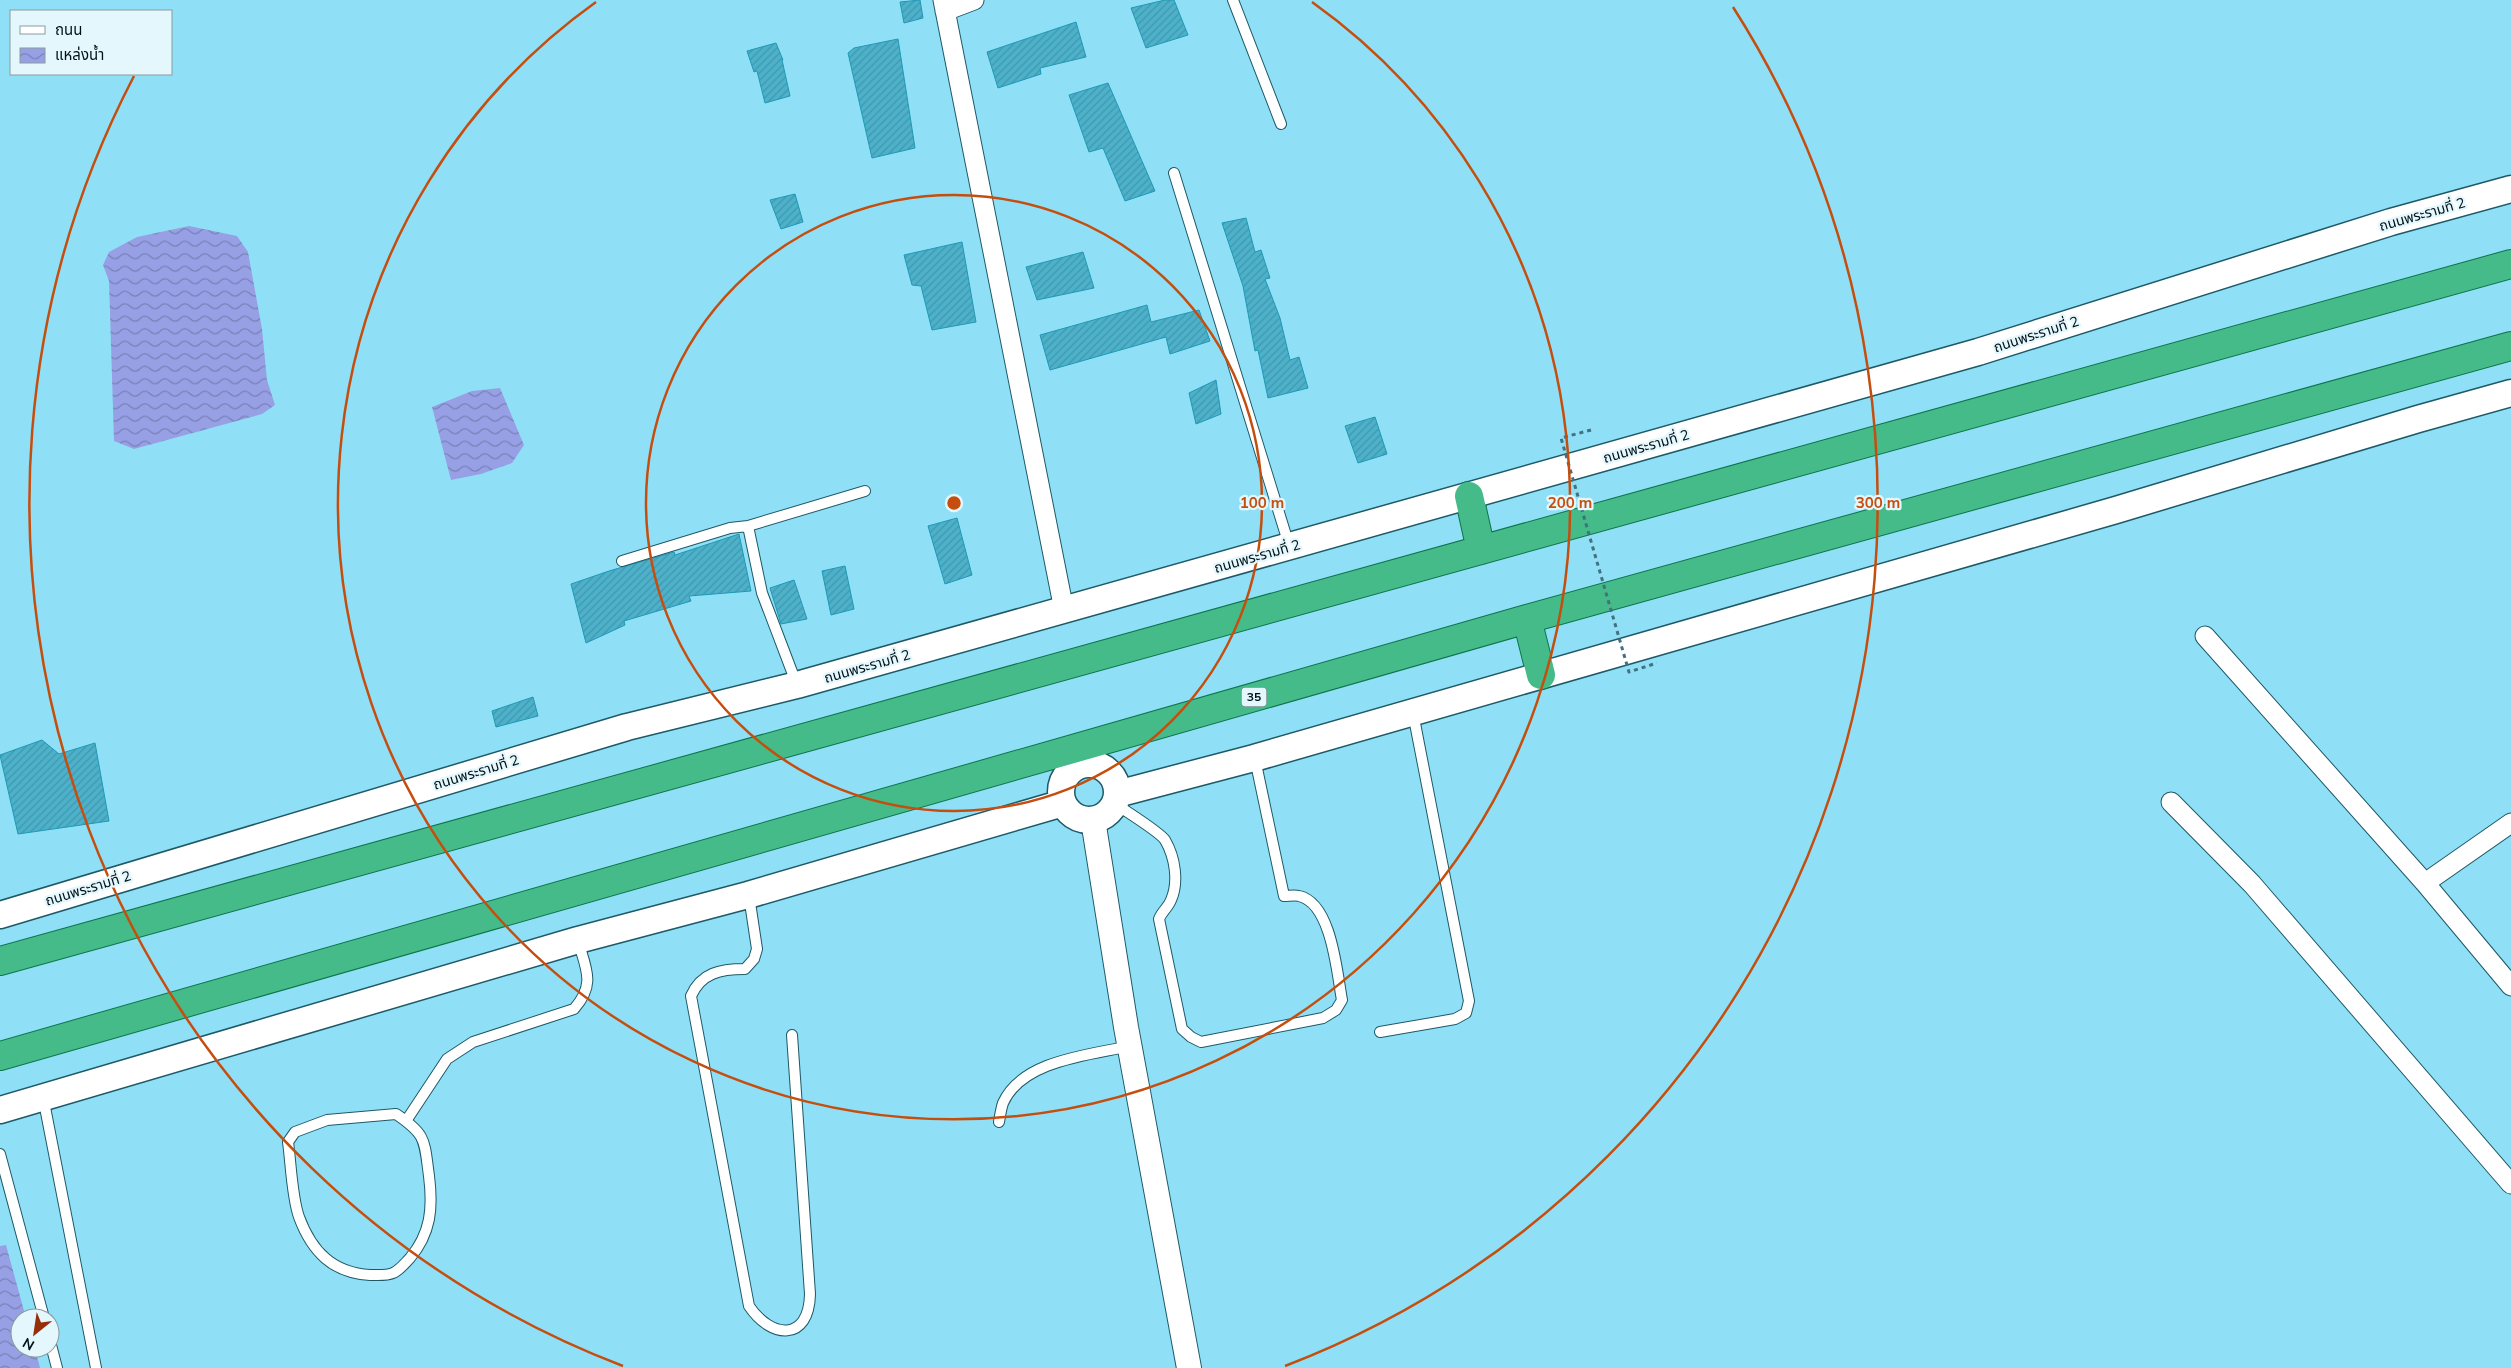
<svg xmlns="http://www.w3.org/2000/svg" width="2511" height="1368" font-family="Mulish,'Noto Sans Thai',sans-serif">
<defs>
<pattern id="water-waves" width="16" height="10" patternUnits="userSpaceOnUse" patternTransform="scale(1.25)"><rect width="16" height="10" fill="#97a0e4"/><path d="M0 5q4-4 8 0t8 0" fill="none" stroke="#7981b8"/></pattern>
<pattern id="building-hatch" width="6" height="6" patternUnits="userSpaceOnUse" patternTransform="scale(1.25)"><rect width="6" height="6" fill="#4db1ca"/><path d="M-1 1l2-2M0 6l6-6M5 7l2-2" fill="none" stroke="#4197ad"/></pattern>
</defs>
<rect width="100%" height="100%" fill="#8fe0f7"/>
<path fill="url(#water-waves)" d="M189,226L237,236L248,252L262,329L267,380L275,405L262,414L134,449L114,441L109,281L103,265L109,252L137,237Z
M500,388L524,445L512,463L481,474L451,480L432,407L472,391Z
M6,1245L26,1318H20V1348H35L40,1368H0V1246Z"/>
<path fill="url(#building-hatch)" stroke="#1f99b4" d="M920,0L923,18L904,23L900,2Z
M1165,0H1174L1188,35L1146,48L1131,8Z
M1076,22L1086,57L1040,68L1041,74L998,88L987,52Z
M898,39L915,148L872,158L848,53L854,48Z
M776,43L783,60H782L790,96L765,103L757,71L754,72L747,51Z
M1108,83L1155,191L1125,201L1103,148L1089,152L1069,95Z
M795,194L803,222L781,229L770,200Z
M1246,218L1255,252L1261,250L1270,278L1265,279L1280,318L1290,360L1299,357L1308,388L1268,398L1258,350L1255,351L1243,286L1222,223Z
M962,242L976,322L932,330L921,286L912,285L904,255Z
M1083,252L1094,288L1037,300L1026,267Z
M1147,305L1151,322L1199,310L1210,341L1170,354L1166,337L1050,370L1040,335Z
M1216,380L1221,414L1196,424L1189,393Z
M1375,417L1387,454L1358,463L1345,426Z
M957,518L972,575L945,584L928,526Z
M739,534L751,591L689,596L691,601L624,621L625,625L586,643L571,584L609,571L674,552L675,555Z
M845,566L854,609L831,615L822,571Z
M794,580L807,619L781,624L770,588Z
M533,697L538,716L496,727L492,711Z
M42,740L59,754L95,743L109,821L18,834L0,755Z"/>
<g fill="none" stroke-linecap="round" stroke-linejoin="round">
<defs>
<path id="service" d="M1233,0L1281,124
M1174,173L1289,545
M748,526L762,593L797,685
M622,561L730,528L748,526L865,491
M1114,803C1124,810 1160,832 1165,840C1175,857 1179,882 1171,900C1168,908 1162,911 1159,919L1182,1029L1191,1037L1201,1042L1323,1018L1336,1010L1342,1000C1337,974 1332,903 1299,896C1295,895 1289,896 1284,896L1255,759
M749,896L757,949L754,959L745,969C720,969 701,973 691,996L749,1306C771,1339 809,1342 810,1294L792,1035
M1380,1032L1455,1019L1466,1013L1469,1001L1413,713
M43,1097L96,1368
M396,1114C427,1135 424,1140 429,1176C433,1208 431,1233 410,1258C405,1263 400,1270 393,1273C386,1276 377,1275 370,1275C333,1273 312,1252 299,1217C292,1198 291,1164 288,1142L295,1132L327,1120Z
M406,1121L447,1059L473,1042L574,1009C596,984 586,969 578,941
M999,1122C1000,1116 1001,1109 1003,1103C1022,1060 1090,1055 1130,1046
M0,1154L44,1318
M50,1341L57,1368"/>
<path id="minor" d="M943,0L1064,610
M945,11L974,0
M2205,636L2425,883L2511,986
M2171,802L2252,884L2511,1184
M2425,883L2511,823"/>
<path id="tertiary" d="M1093,820L1126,1027L1189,1368"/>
<path id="secondary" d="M1061 792a28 28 0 1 1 56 0a28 28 0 1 1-56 0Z
M1117,794L1254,758L2116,510L2418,419L2511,393
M0,915L627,727L797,685L1978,352L2391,222L2511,189
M0,1110L578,940L748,895L1063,803"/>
<path id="trunk" d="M1469,496L1481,550
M1527,619L1541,675
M0,961L2511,264
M0,1056L1527,619L2511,346"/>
</defs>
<use href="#service" stroke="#1e5967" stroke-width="12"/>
<use href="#minor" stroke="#1e5967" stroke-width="21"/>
<use href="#tertiary" stroke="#1e5967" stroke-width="26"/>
<use href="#secondary" stroke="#1e5967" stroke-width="29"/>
<use href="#trunk" stroke="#0e744d" stroke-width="30"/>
<use href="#service" stroke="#fff" stroke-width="10"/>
<use href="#minor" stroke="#fff" stroke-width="19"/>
<use href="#tertiary" stroke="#fff" stroke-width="24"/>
<use href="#secondary" stroke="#fff" stroke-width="26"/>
<use href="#trunk" stroke="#4b8" stroke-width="28"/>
<path stroke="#42717f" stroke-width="3" stroke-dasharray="4 4" stroke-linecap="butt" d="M1591,430L1561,438L1629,672L1657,663"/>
</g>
<g fill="none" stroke="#c54e0e" stroke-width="2.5">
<circle cx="954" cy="503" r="308"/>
<path d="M1312 2A616 616 0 1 1 596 2"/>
<path d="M623 1366A924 924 0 0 1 134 76M1733 7A924 924 0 0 1 1285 1366"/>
</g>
<g text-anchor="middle" stroke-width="4.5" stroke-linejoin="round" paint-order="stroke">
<rect fill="#e4f7fc" stroke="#44565c" stroke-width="1" x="1241.5" y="687.5" width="25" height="19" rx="4"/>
<g font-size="12" font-weight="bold" fill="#001117">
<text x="1254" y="701">35</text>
</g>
<g font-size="14" fill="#001117" stroke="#e4f7fc">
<text transform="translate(2422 214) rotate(-16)" y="5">ถนนพระรามที่ 2</text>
<text transform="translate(2036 334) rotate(-18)" y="5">ถนนพระรามที่ 2</text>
<text transform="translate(1646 446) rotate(-16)" y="5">ถนนพระรามที่ 2</text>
<text transform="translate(1257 556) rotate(-16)" y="5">ถนนพระรามที่ 2</text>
<text transform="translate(867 666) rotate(-16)" y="5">ถนนพระรามที่ 2</text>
<text transform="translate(476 772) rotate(-17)" y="5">ถนนพระรามที่ 2</text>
<text transform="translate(88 888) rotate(-17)" y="5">ถนนพระรามที่ 2</text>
</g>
</g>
<circle cx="954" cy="503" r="8" fill="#c54e0e" stroke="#e4f7fc" stroke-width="2.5"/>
<g font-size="15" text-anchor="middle" font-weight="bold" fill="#c54e0e" stroke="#e4f7fc" stroke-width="4.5" stroke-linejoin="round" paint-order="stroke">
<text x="1262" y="508">100 m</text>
<text x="1570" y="508">200 m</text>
<text x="1878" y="508">300 m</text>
</g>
<rect x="10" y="10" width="162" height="65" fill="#e4f7fc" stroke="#899ba0"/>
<rect x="20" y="26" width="25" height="8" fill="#ffffff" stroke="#899ba0"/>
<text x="55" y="35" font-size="15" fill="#001117">ถนน</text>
<rect x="20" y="48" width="25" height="15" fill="url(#water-waves)" stroke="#899ba0"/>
<text x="55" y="60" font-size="15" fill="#001117">แหล่งน้ำ</text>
<g transform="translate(35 1333) rotate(210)"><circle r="24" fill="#e4f7fc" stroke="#899ba0"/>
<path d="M0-4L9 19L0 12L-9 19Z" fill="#952e09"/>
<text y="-8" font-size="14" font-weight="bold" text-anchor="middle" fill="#001117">N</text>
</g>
</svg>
